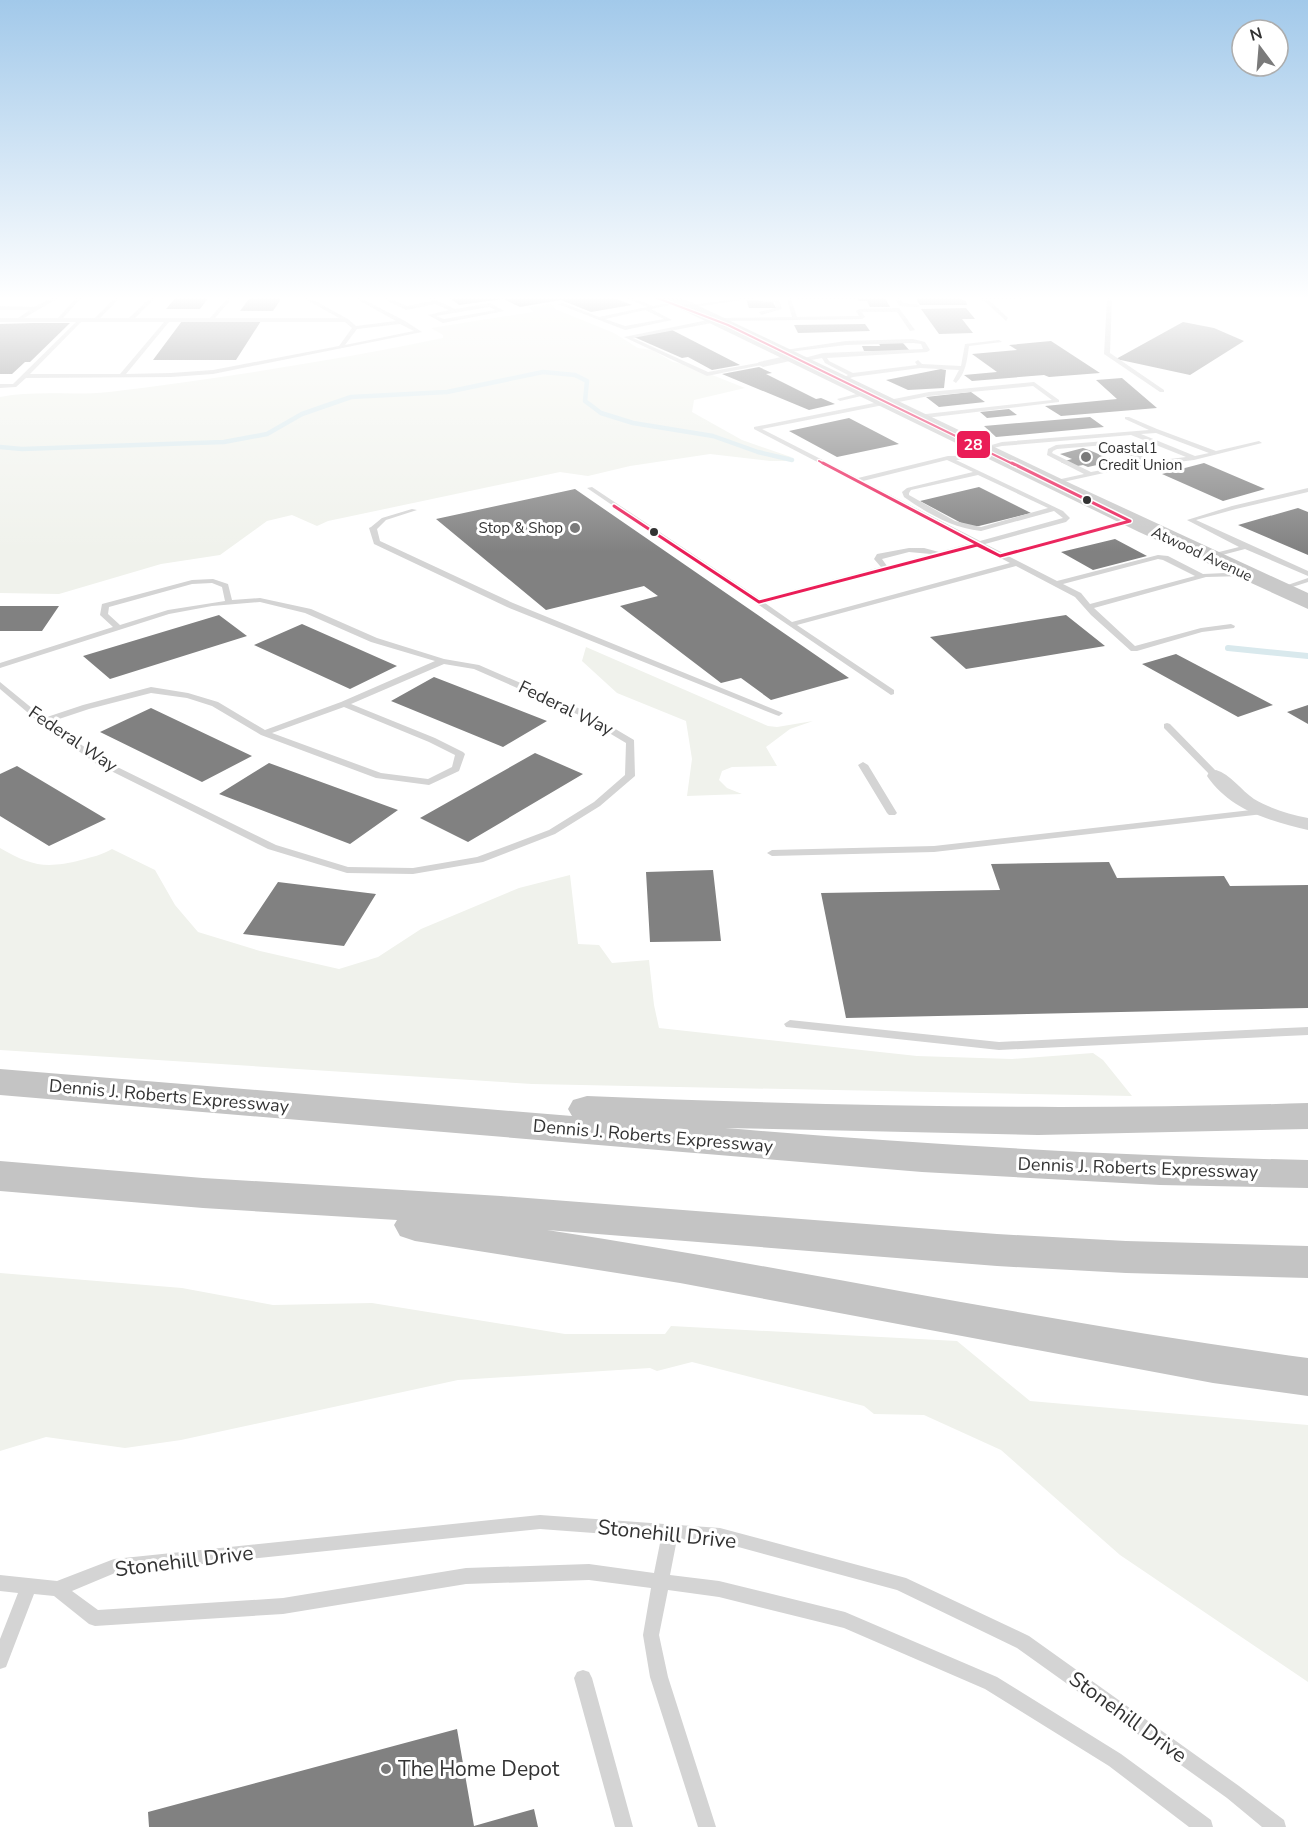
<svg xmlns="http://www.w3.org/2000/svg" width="1308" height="1827" font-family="'Nunito Sans',sans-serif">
<rect width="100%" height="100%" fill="#fff"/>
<path fill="#f0f2ec" d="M549,304L554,305L555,309L614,333L638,348L652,350L673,362L687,365L745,388L694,400L692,412L742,440L791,457L785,461H770L710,454L630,466L588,476L560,472L328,521L317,526L292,515L267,521L220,555L161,564L59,594L0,593V397C36,390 73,396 109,392C221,378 333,361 443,338V335L431,328L533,312L529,307Z
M586,647L768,726L777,727L813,721L790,729L766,747L777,766L732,767L722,771L719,780L727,788L742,794L687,796L692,759L686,721L617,693L582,661Z
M0,848C31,866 46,869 81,860C92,857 102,855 112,849L155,870L175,905L198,932L260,951L339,969L378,957L421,929L519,888L570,875L578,944L599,945L612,963L649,960L654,1005L659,1028L917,1056L1012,1059L1093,1053L1103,1060L1132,1096L532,1084L0,1050Z
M0,1273L182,1288L273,1305L372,1303L565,1334H665L671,1326L957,1341L1030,1401L1308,1425V1682L1120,1555L1001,1450L924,1415L874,1414L864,1406L692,1362L657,1371L650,1368L458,1380L181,1440L125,1448L46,1437L0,1451Z"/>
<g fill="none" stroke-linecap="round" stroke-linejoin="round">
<path stroke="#d9e9ed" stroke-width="4.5" d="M0,447L22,449L224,442L267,434L302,414L351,397L447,392L543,372L575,375L587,381L585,401L601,413L633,423L713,436L758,452L792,460"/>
<path stroke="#d9e9ed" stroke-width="6" d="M1228,648L1308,656"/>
</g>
<path fill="#818181" d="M177,296H210L200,309H166Z
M251,296H283L273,311H240Z
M447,296H609L632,305L591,312L561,300L520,307L503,299L459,305Z
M796,296H884L890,307H870L867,301H859L858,299H797Z
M914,296H954L966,301L967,305H920Z
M746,299L772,300L776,308H749Z
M966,308L975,319H962L973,333L939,334L921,309Z
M182,321H261L236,360H153Z
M1183,322L1214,328L1244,341L1190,375L1116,359Z
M33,323H70L30,362H25L12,374H0V324Z
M865,324L870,331L798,333L794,325Z
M672,330L740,365L712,370L688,357L682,358L634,337Z
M1051,341L1100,373L1049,377L1044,375L972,381L964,375L997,372L972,354L1017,350L1009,345Z
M879,343H903L910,351H864L862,346H880Z
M759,367L772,373L766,374L816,399L821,398L835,404L809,410L722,374Z
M941,369L946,370L944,388L908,390L886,380Z
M1122,378L1157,408L1061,416L1045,406L1117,399L1096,380Z
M971,392L985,402L939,407L926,397Z
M1009,409L1017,415L987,418L980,412Z
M1090,417L1104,427L996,437L984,426Z
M849,418L899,444L837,457L789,431Z
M1083,448L1089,450L1115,461L1088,467L1083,465L1072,467L1061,462L1072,459L1060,454Z
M1204,463L1265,489L1223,501L1162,474Z
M979,487L1031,513L979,526H967L920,501Z
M575,489L849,678L771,700L741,678L721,683L620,606L658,596L644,586L546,610L436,519Z
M1298,508L1308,512V555L1238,525Z
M1115,539L1147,556L1093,570L1061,552Z
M0,606H59L42,631H0Z
M219,615L247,636L110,679L83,656Z
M1066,615L1105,646L966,669L930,637Z
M302,624L397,666L350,689L254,645Z
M1176,654L1273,705L1238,717L1142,664Z
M434,677L547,721L503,747L391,701Z
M1308,705V724L1287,712Z
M151,708L252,756L202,782L100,732Z
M535,753L583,774L468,842L420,818Z
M269,763L398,810L350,844L219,794Z
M17,766L106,819L49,846L0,816V774Z
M1109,862L1117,878L1224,876L1230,886L1308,885V1008L846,1018L821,893L1000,890L991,864Z
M713,870L721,941L650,942L646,872Z
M278,882L376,894L344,946L243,934Z
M457,1729L474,1826L534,1809L538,1827H149L148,1812Z"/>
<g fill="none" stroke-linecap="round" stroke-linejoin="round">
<path fill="#d4d4d4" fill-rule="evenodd" d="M56,296H62L24,318H58L78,296H83L63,318H95L117,296H122L100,318H129L152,296H157L135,318H210L229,296H234L215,318H339L300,296H306L348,319L356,326L396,321L351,296H357L405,321L422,332L213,374L171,377L26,378L16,387L0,388V384H13L76,322H0V318H18L30,310H0V306L34,307ZM81,322H164L120,374H30ZM169,322H345L352,328L339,346L213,370L171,373L126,374ZM400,324L414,331L345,345L357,329Z
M378,296H384L407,306L432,301L428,296H433L438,301L455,309L490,303L504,311L443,323L428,315L449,310L435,304L406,310ZM489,307L496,310L444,319L436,316Z
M622,296H628L653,306L674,302V304L651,309L672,320L625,330L558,304L563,303L599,317L647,307ZM645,310L664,319L625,326L605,319Z
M696,296H717V297L715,298Z
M786,296H790L797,317L859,316L856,311L859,309L899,308L915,330L910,331L897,312H862L865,317L862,319L722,321L633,338L708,372L763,362L766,364L707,376L624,337L718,318L792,317Z
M894,296H898L903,303L920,305L917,307L899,306Z
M975,296L984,298L1055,296L1053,297L989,300L1008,318L1006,321L987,303Z
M1101,296H1107L1112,299L1110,353L1164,390V392H1160L1104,354L1107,300Z
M743,298L779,300L782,309L761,315L759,312L776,308L775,302L743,300L687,308L684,306Z
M913,339L925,342L930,350L927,352L827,358L829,361L853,373L917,365L915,362L918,360L922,364L961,366L965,344L999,340L1002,342L969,346C967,360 966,373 956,383L953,381L959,370L920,368L853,377L848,379L845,377L848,375L825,363L822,358L800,362L797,360L823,353L923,349L921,344L913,343L846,345L781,353L778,351L846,341Z
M1034,382L1059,400V402L917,419L914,417L917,415L1052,400L1033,386L929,396L762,429L858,478L948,456L998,455L999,456L996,458L956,460L1063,511L1070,518L1066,522L985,544L1003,553L1132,520V522L1008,556L1057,581L1158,555L1168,556L1203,574L1248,572V576H1245L1206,577L1094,608L1135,646L1201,628L1231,624L1235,626L1234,628L1202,632L1137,651H1131L1091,615L1075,597L1016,566L797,625L894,690V694L891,695L587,488L592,487L760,599L881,567L874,559L877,554L909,548H924L939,552L972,543L856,483L853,482L852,480L754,429V427L929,392ZM947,460L973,472L907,488L902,492L904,497C927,513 952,528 981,531L1054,511L1063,518L980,541L863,481ZM978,475L1048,508L981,527L955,521L909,495V493L911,490ZM978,546L1010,563L792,622L765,603ZM909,552L931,554L887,566L882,559ZM1158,559L1163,560L1195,576L1090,604L1081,593L1063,584Z
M868,391L871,393L870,394L840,401L837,399Z
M1125,417H1129L1157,429L1216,451L1259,441L1262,443L1194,460L1122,469L1054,484L1052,483V481L1084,474L1047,455L1048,449L1056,445L1106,441L1154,461L1186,457L1131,435L1002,446L984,450L981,448L1002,442L1149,430L1125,419ZM1156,433L1209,453L1195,456L1141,434ZM1105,445L1145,462L1091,472L1052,453L1053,451L1057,449Z
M1308,488V492L1236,509L1196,520L1308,571V576L1245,549L1207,559V555L1239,547L1187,520L1232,506Z
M412,509L417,510L386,520L377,529L380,541L513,603L783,713L779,716L776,715L507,607L374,544L369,528L371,527L382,518Z
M1308,578V582L1280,591L1276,589Z
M213,579L228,584L232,600L260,598L311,609L377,638L444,659L479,665L585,711L634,740L635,776L600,806L555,834L483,862L413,874L347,873L268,849L95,763L40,723L0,689V682L44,718L83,705L151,687L188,693L218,702L265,730L341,702L435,661L371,642L305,613L260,602L212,606L169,614L0,668V663L113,627L100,615L102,604L192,580ZM212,583L222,587L225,601L168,610L120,625L108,614L109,607L192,584ZM444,664L474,669L579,715L626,743L625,775L594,802L549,830L477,857L413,868L348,867L276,845L101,759L50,722L89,709L151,693L187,698L212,706L261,735L376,778L429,785L459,771L465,754L463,752L435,738L351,704ZM344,707L429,742L455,755L452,767L428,779L381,773L272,733Z
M1167,723L1170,724L1219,774L1221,776L1219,778H1213L1164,728V724Z
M863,762L868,765L897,813L895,815H889L887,813L858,765Z
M1260,809L1263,810L1265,812L1263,814L934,852L772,856L767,853L772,850L934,846Z
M790,1020L999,1042L1308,1027V1035L999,1050L786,1027L784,1024Z
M540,1515L720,1528L906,1578L1029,1636L1239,1786L1284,1820L1286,1827H1262L1227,1798L1017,1648L897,1590L720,1542L677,1539L670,1575L719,1581L845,1612L997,1677L1121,1754L1211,1820L1213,1827H1189L1109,1766L985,1689L844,1628L719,1597L668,1590L659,1635L668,1677L716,1827H698L650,1677L643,1635L651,1588L589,1580L466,1584L283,1614L95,1626L89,1624L54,1596L34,1594L6,1667L0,1669V1639L18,1593L0,1591V1575L57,1581L114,1559ZM540,1529L661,1538L654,1573L589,1564L466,1568L283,1598L98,1610L72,1591L115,1573Z
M583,1670L589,1672L592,1678L633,1827H615L574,1678L577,1672Z"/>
<path fill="#d4d4d4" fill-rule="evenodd" d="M795,354L801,357L799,359L763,367L757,364L759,362Z
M1216,770C1230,774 1242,791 1254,799C1271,809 1289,814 1308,818V830C1270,821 1230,810 1207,776L1209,772Z"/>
<path fill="#c9c9c9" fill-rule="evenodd" d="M658,296H678L1074,485L1308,593V609L1139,532L660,299Z"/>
<path fill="#c4c4c4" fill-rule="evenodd" d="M0,1069L572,1116L568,1109L573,1100L587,1096C827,1106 1067,1111 1308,1103V1129L1038,1135L725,1128C919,1144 1113,1156 1308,1160V1188L1160,1185L922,1172L0,1095Z
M0,1161L203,1178L501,1196L997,1234L1126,1241L1308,1246V1278L1126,1273L997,1266L547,1230C801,1269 1053,1324 1308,1358V1396L1213,1383L680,1283L415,1241L400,1236L394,1225L397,1220L203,1208L0,1191Z"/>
<defs>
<path id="bus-1-far1" d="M652,296L728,325L1015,465
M819,461L826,465"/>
<path id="bus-1" d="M823,463L1000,556
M1012,463L1130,521
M614,506L759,602L977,545L1000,556L1130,521"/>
</defs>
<use href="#bus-1-far1" stroke="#fff" stroke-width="4.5"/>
<use href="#bus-1" stroke="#fff" stroke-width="6"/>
<use href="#bus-1-far1" stroke="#ea1d57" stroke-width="2"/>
<use href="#bus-1" stroke="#ea1d57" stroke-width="3"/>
</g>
<linearGradient id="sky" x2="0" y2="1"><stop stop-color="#a2c9ea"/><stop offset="0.54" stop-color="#fff"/><stop offset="1" stop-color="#fff" stop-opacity="0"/></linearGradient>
<rect width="1308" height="552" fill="url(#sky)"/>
<g fill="#7a7a7a" stroke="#fff" stroke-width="2">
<circle cx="1086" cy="457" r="6"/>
<circle cx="575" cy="528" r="6"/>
<circle cx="386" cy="1769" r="6"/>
</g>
<g fill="#333" stroke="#fff" stroke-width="2">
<circle cx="1087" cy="500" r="5"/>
<circle cx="654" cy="532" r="5"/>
</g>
<g text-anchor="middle" stroke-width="6" stroke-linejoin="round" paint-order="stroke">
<g font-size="15" fill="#333" stroke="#fff" text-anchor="start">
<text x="1098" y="453">Coastal1<tspan x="1098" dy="17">Credit Union</tspan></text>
<text x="563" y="533" text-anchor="end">Stop &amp; Shop</text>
</g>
<g font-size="15" fill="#333" stroke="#fff">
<text transform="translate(1202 554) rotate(25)" y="5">Atwood Avenue</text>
</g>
<g font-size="18" fill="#333" stroke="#fff">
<text transform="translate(566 708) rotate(26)" y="6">Federal Way</text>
<text transform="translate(73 739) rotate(34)" y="6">Federal Way</text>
<text transform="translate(169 1096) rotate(5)" y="6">Dennis J. Roberts Expressway</text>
<text transform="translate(653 1136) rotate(5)" y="6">Dennis J. Roberts Expressway</text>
<text transform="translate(1138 1168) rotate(2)" y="6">Dennis J. Roberts Expressway</text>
</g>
<g font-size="21" fill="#333" stroke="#fff">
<text transform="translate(667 1534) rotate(6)" y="7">Stonehill Drive</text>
<text transform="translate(184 1561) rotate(-7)" y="7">Stonehill Drive</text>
<text transform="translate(1128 1717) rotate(36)" y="7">Stonehill Drive</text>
</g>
<g font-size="21" fill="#333" stroke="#fff" text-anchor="start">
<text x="398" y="1776">The Home Depot</text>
</g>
</g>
<rect stroke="#fff" stroke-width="2" x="956" y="430" width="35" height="29" rx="6" fill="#ea1d57"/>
<g font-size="16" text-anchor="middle" font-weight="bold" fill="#fff">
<text x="973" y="450">28</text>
</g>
<g transform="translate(1260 48) rotate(344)"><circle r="28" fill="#ffffff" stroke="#adadad" stroke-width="1.5"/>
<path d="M0-4.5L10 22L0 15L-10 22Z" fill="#7a7a7a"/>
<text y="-9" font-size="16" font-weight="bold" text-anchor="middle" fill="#333333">N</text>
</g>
</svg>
